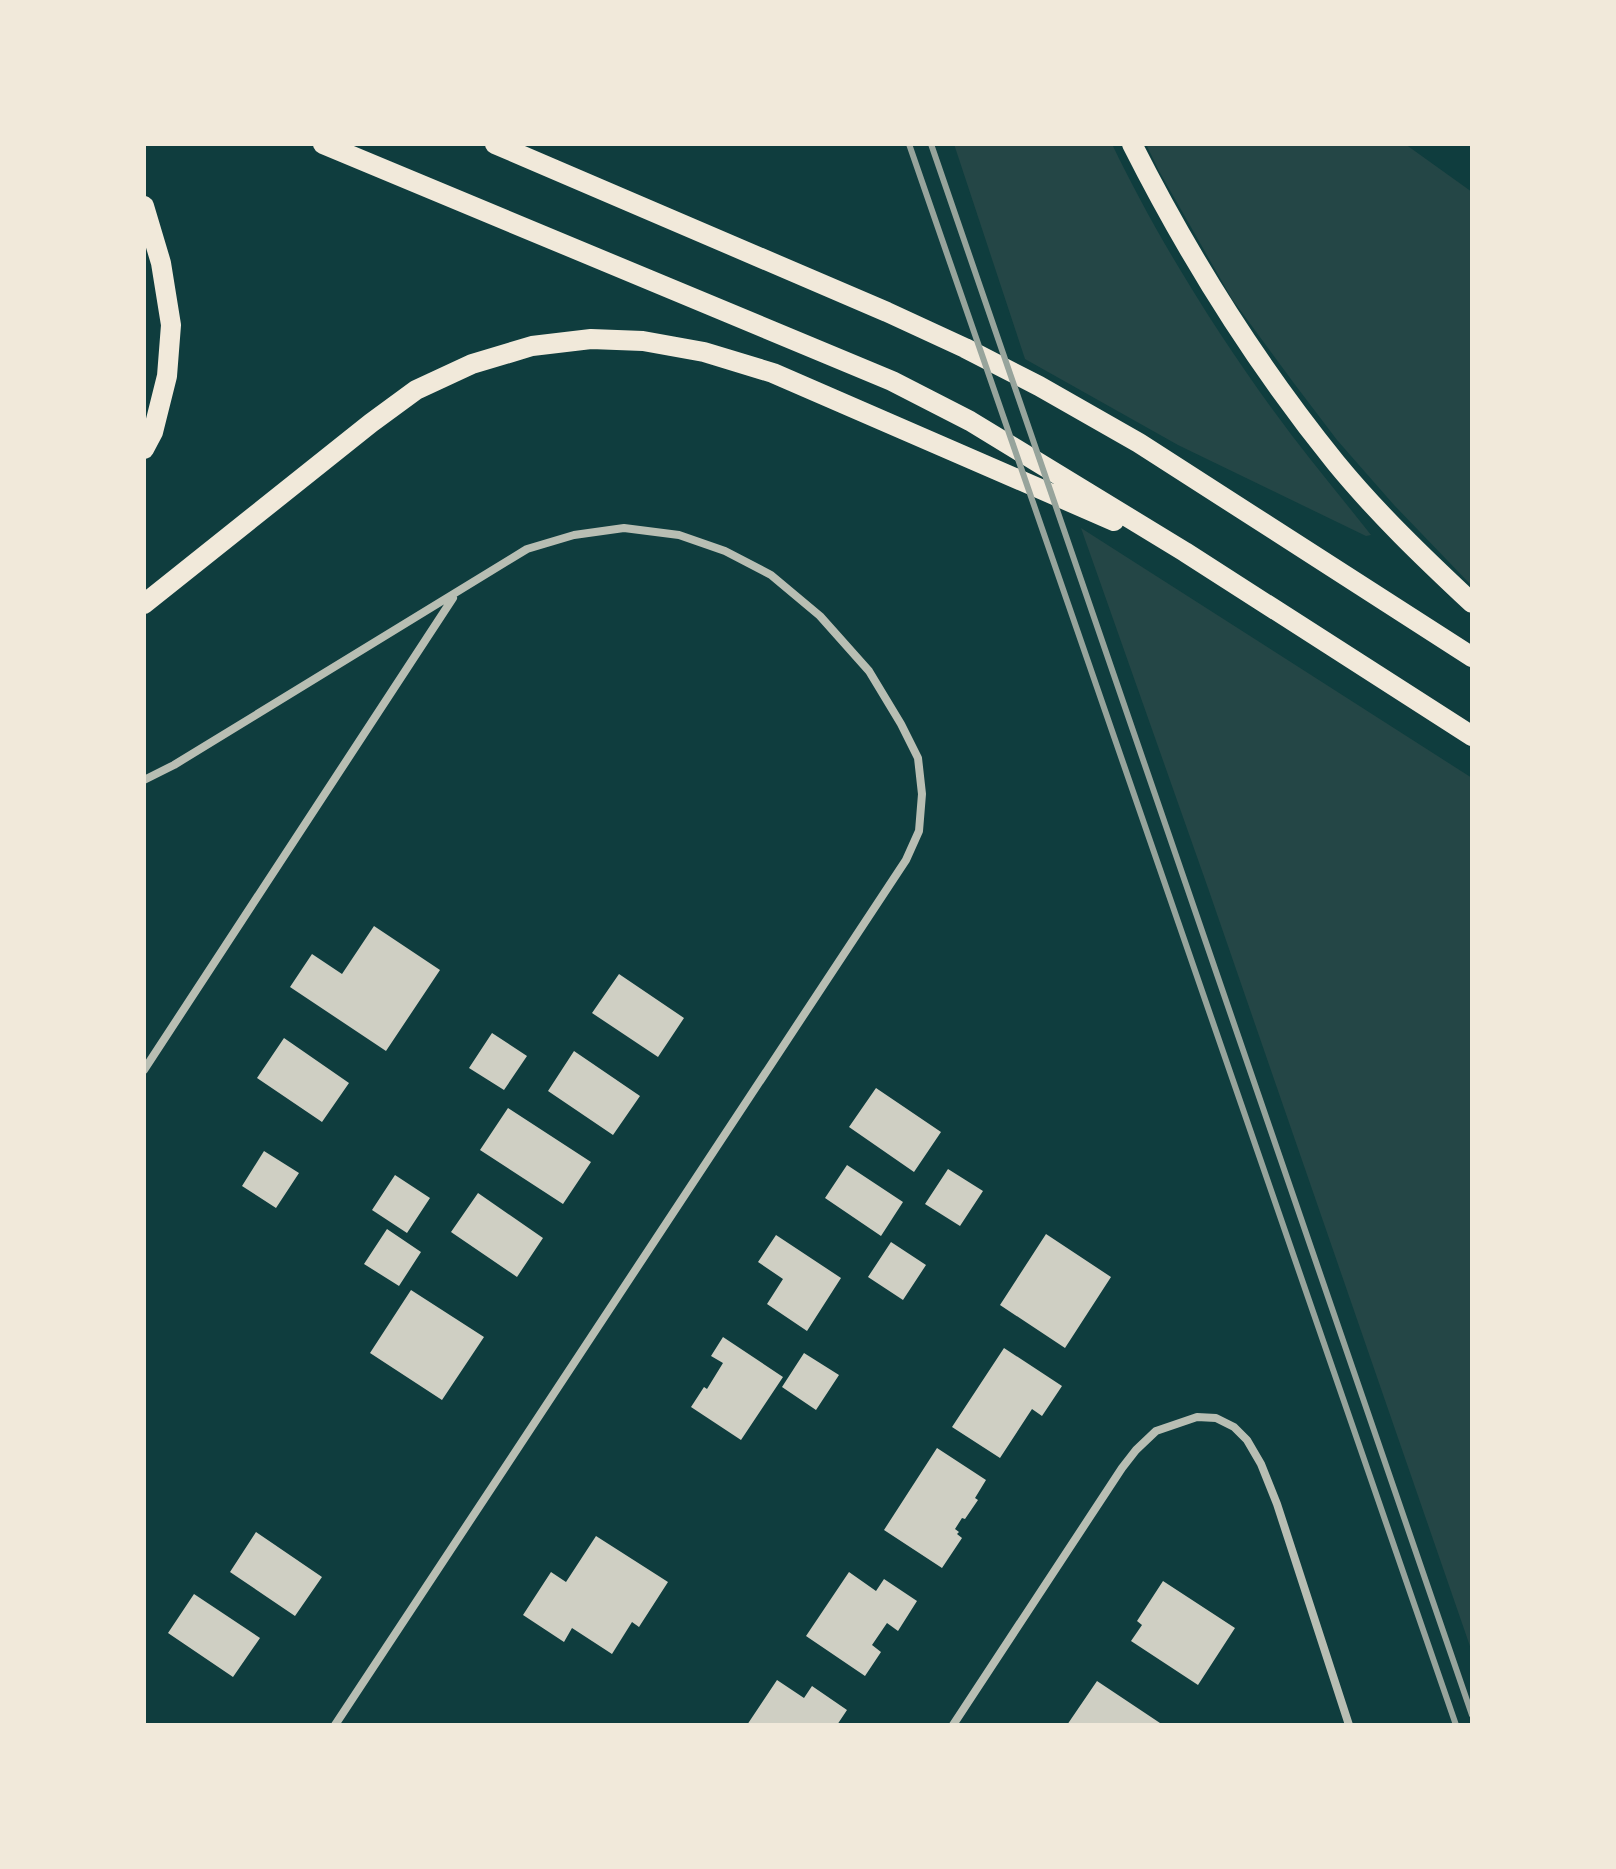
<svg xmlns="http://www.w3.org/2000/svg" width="1616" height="1869" font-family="Helvetica,sans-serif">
<rect width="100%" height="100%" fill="#0f3d3e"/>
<path fill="#244646" d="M954,144H1112C1155,234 1214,329 1273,410C1304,453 1338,493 1371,535L1366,536L1178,445L1025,359Z
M1146,144H1405L1472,192V586L1394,505L1337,440L1293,382L1232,299L1159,171Z
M1081,528L1472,778V1652L1208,888Z"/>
<path fill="#cfcfc3" d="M374,926L440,970L386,1051L290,987L312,954L342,974Z
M619,974L684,1018L658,1057L592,1013Z
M492,1033L527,1056L504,1090L469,1068Z
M284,1038L349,1083L322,1122L257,1078Z
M574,1051L640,1096L613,1135L548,1091Z
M876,1088L941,1132L914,1172L849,1127Z
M508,1108L591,1162L563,1204L480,1150Z
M264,1151L299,1173L276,1208L242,1186Z
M847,1165L903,1202L881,1236L825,1198Z
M948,1169L983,1191L960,1226L925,1204Z
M395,1175L430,1198L407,1233L372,1210Z
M478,1193L543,1238L517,1277L451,1232Z
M387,1229L421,1252L399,1286L364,1264Z
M1046,1234L1111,1277L1065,1348L1000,1305Z
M776,1235L841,1278L807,1331L767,1304L783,1279L758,1262Z
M891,1242L926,1265L903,1300L868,1277Z
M411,1290L484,1337L442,1400L370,1353Z
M723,1337L783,1377L741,1440L691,1407L704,1387L707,1389L723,1363L711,1356Z
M1004,1348L1062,1386L1042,1416L1032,1409L1000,1458L952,1427Z
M804,1353L839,1375L816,1410L782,1387Z
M937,1448L986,1480L975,1498L978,1500L965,1519L962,1518L955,1529L959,1532L957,1534L962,1538L942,1568L884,1530Z
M256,1532L322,1577L295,1616L230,1572Z
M596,1536L668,1582L639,1627L632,1622L612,1654L572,1628L564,1642L523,1615L551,1572L566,1582Z
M849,1572L876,1591L884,1579L917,1601L898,1631L887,1623L872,1645L881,1652L865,1676L806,1636Z
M1163,1581L1235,1628L1198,1685L1131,1641L1142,1625L1137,1621Z
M194,1594L260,1638L233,1677L168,1633Z
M777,1680L804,1698L812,1686L847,1710L837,1725H747Z
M1097,1681L1163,1725H1067Z"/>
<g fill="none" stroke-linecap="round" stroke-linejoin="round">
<path stroke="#b8beb3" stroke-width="8" d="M144,780L174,765L527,549L574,535L624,528L679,535L725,551L771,575L820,616L869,671L901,724L918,758L922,794L919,831L906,860L335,1725
M144,1070L453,598
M953,1725L1122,1468L1136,1450L1156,1431L1197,1417L1216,1418L1234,1427L1247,1440L1261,1464L1277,1504L1349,1725"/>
<path stroke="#f1e9da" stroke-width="20" d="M323,144L892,381L970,421L1185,552L1472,736
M495,144L887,312L965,348L1039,386L1139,443L1472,657
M1132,144C1189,257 1256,364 1336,463C1377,513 1424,558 1472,603
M144,206L161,263L171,325L167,376L153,432L144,449
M144,604L371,423L416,390L472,364L532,346L591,339L643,341L704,352L773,373L1114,521"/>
<path stroke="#97a49c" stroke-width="6" d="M909,144L1456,1725
M931,144L1472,1715"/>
</g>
<rect width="1616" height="1869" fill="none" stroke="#f1e9da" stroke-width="292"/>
</svg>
